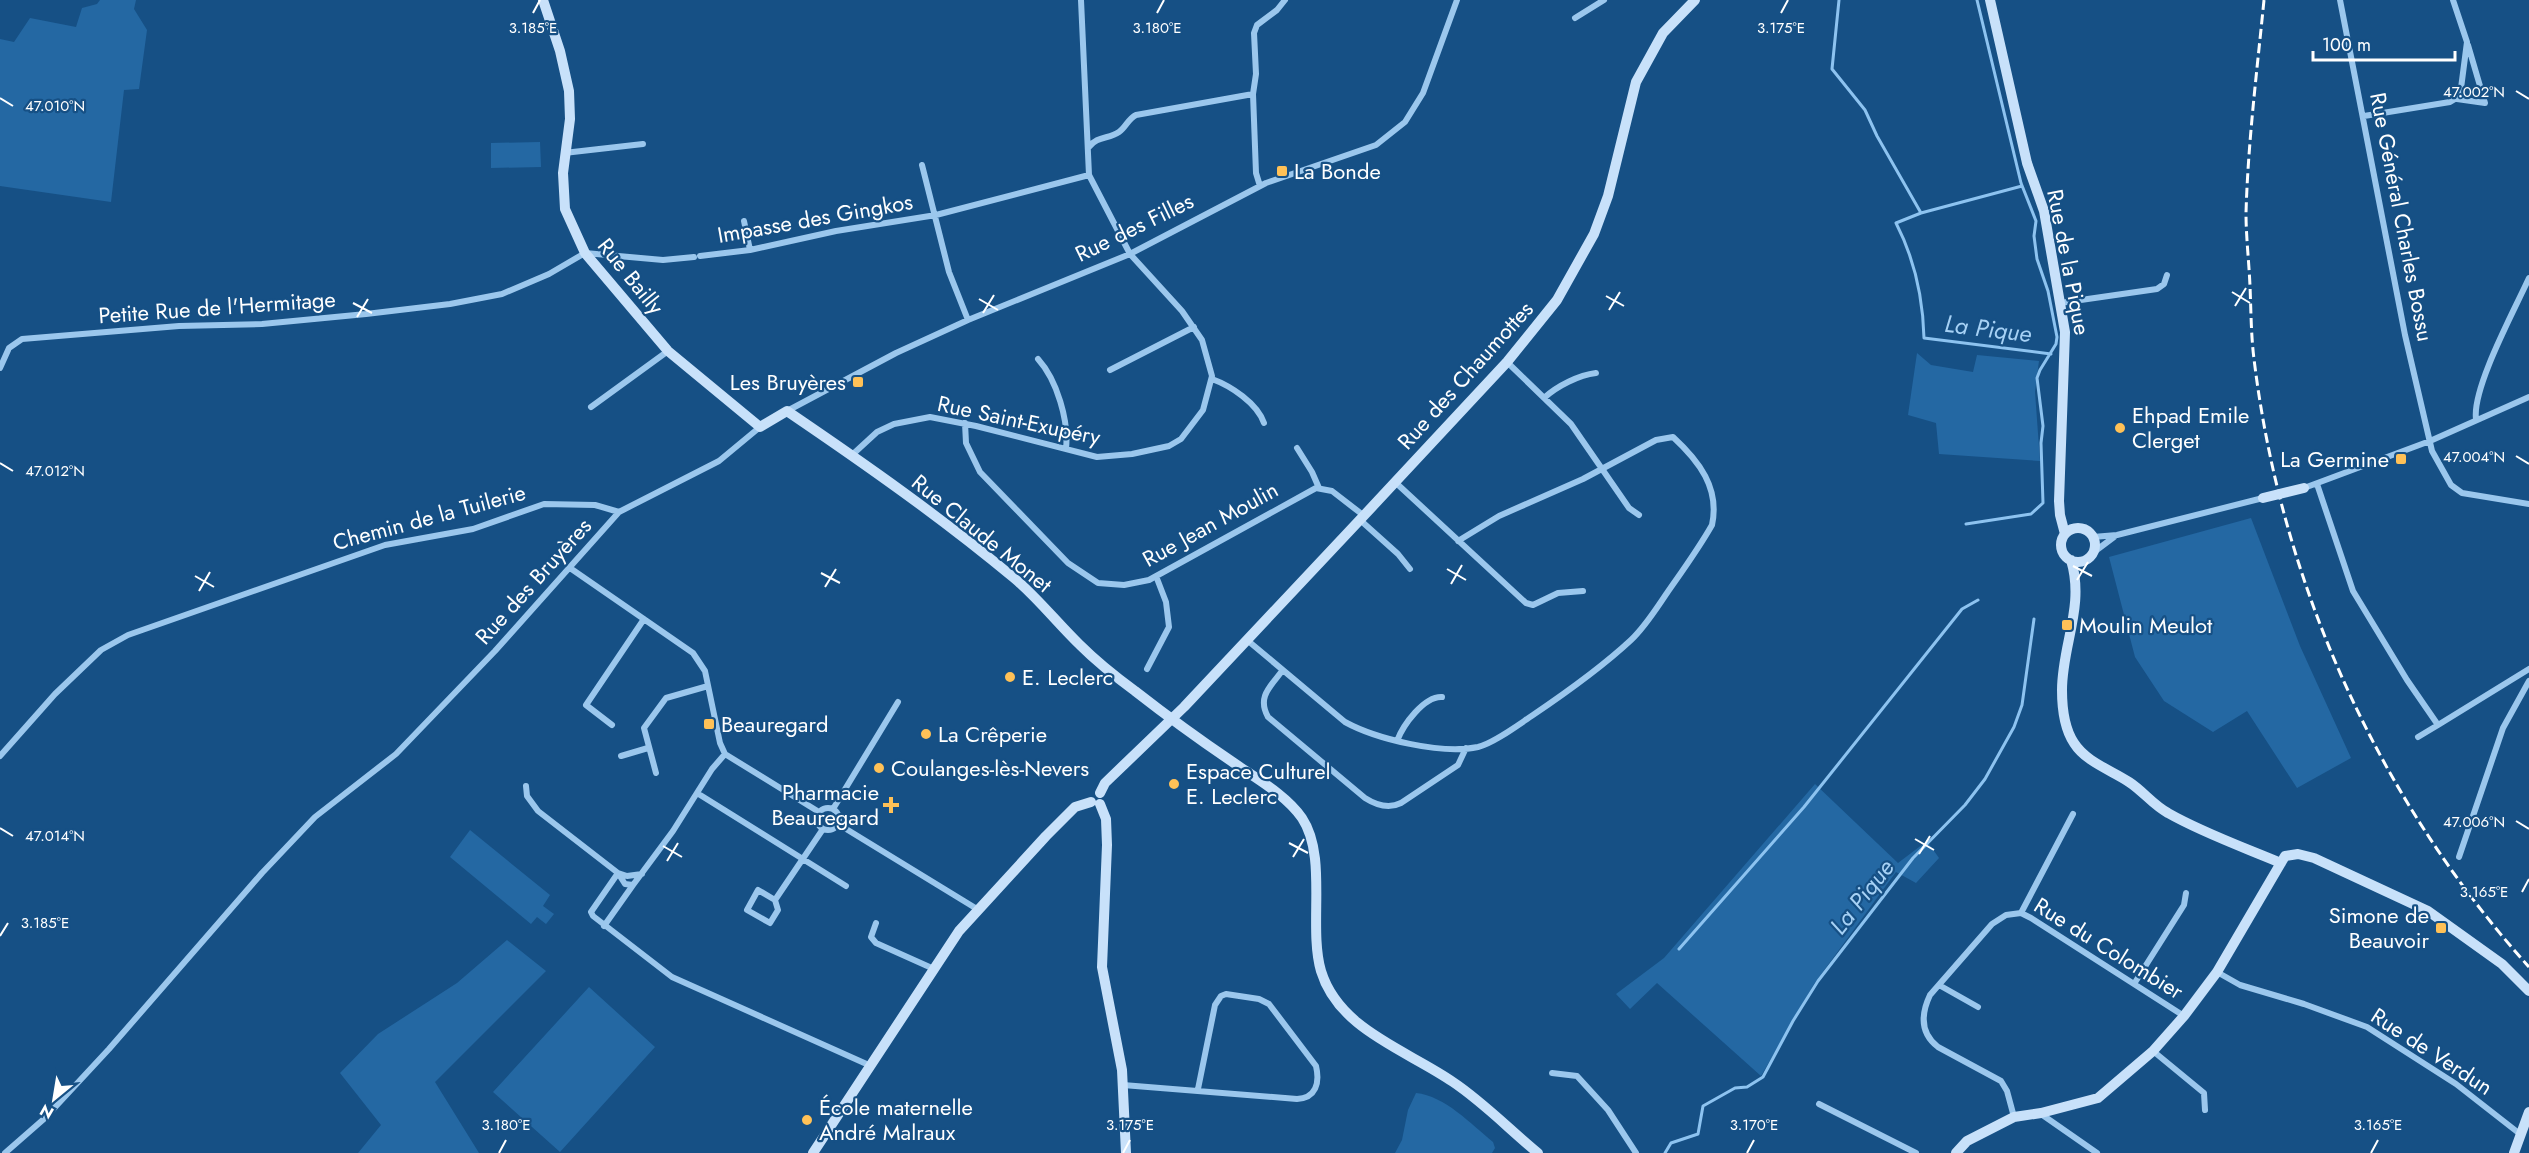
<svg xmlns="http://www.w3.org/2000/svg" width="2529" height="1153" font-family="Jost,sans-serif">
<rect width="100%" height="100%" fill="#165085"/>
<path fill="#2468a3" d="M100,0H136L134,9L147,30L139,89L124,90L111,202L0,186V39L14,42L30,18L76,27L82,8L97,4Z
M540,142L541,167L491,168V143Z
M1917,353L1931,365L1973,372L1977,355L2039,361L2035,392L2040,461L1939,454L1936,423L1908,415Z
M2251,518L2300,646L2351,758L2297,788L2247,711L2213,732L2164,701L2135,657L2109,557Z
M1815,784L1898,863L1927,841L1939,858L1916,883L1896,872L1814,984L1761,1076L1657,983L1630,1009L1616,994L1664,958Z
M470,830L550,895L543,906L554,914L546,924L537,917L531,924L450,857Z
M507,940L546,971L435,1082L479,1153H358L381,1125L340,1073L378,1034L457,983Z
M589,987L655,1047L560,1152L493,1092Z
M1416,1093C1445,1096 1471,1124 1493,1142L1495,1148L1492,1153H1395L1402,1140L1408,1110Z"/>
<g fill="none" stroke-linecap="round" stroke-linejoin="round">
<path stroke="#8dc3f0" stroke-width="3" d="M1839,0L1832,69L1865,110L1877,136L1921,213L1896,223C1915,260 1923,297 1924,338L2051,354
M1921,213L2022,186
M1966,524L2031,514L2043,503L2041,443L2043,426L2037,378L2040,370L2056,344L2057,337L2048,291L2037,259L2034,236L2036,221L2021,183L1977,0
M1679,949L1804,807L1962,609L1978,600
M1665,1153L1671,1143L1698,1134L1703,1106L1735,1088L1747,1087L1763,1077L1793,1021L1818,981L1913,858L1965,805L1985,779L2014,727L2022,705L2034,619"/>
<path stroke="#9bc7ed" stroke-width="6" d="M2340,0L2405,335L2432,451L2451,485L2462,493L2529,504
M1575,18L1604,0
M1253,94L1256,74L1254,33L1257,25L1277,10L1285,0
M2457,99L2485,103L2468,45
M2364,116L2450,102L2460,96L2467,42L2453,0
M1089,147C1097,136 1109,139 1119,132C1126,127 1128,119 1136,115L1253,94L1256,173L1260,186
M564,153L643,144
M922,165L949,272L968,320
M744,221L750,250
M700,256L750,250L836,231L936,215L1089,175
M2060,303L2157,289L2164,284L2167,275
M1038,359C1057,380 1069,421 1066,449
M1507,362L1571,424L1629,508L1639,515
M0,368L9,348L22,339L179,326L262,324L366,314L450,304L502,294L549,274L585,253L663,260L694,257
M1110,370L1194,327
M1212,379C1231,386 1257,403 1264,423
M1544,398C1557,386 1579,375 1596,373
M591,407L668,351
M787,411L896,353L968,320L1130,254L1266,183L1376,145L1405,122L1423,93L1457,0
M2476,419C2472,388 2514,311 2529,278
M965,423L966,443L980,472L1068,563L1098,583L1124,585L1149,580L1316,488L1332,491L1363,515
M1297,448L1312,472L1319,488
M852,455L877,432L894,424L930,417L976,426L1097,457L1132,454L1169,446L1181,439L1203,410L1212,376L1202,340L1182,311L1130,254L1089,175L1081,0
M1395,482L1526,603L1533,605L1558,593L1583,591
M2317,484L2353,591L2407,680L2438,725L2529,669
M2304,488L2430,441L2529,397
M1359,519L1398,554L1410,569
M2093,537L2117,535L2263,498
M2094,552L2114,537
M570,568L693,653L705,671L720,743L725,754L819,812
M1247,640L1345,722C1376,739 1442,755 1478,747C1494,743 1518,725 1533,715C1567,692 1601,668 1631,640C1645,627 1656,609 1667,593C1683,570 1699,548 1712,525C1720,488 1699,461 1673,437L1656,440L1583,479L1499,516L1458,541
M1147,669L1169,627L1166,602L1156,576
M1282,671C1270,687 1257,697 1268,717L1365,798C1376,805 1389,809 1401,803L1458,765L1466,748
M612,725L586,705L644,619
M2418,737L2438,725
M1397,741C1403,725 1424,696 1442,697
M0,756L55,694L101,650L128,635L385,545L473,529L544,504L595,505L619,512
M621,756L648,748
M656,773L644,728L666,698L708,686
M526,786L527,796L538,811L618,873L625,884L633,885L673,831L712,769L725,754
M697,793L846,886
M817 819a11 11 0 1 1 22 0a11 11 0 1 1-22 0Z
M833,809L898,702
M838,824L977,909
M2459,857L2503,728L2529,681
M642,874L627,876L618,873L591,912L593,916L672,977L871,1066
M775,900L778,910L770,923L747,910L758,890L775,900L823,829
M2021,913L2073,814
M876,923L871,937L876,943L934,969
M604,926L633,885
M2217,972L2240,985L2304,1004L2367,1027L2456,1084L2520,1134
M2134,984L2184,905L2186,893
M1939,985L1978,1007
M2153,1051L2204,1093L2205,1110
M1552,1073L1577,1076L1608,1110L1636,1153
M1123,1085L1297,1099C1316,1098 1320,1083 1316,1066L1269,1004L1259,999L1226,994L1221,996L1215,1005L1198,1089
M1819,1104L1916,1153
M2041,1114L2097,1153
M2014,1117L2007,1091L2001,1081L1938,1047C1920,1033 1921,1014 1930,995L1992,924L2006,915L2021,913L2031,918L2184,1016
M5,1153L45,1118L109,1049L262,873L315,817L396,754L495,651L619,512L719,461L760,427"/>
<path stroke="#c8e1fa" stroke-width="10" d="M543,0L560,51L569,91L570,119L563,173L565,209L585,253L668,351L760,427L787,411C865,464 942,518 1014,578C1038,598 1058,624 1080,645C1097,662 1116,677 1135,691C1167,716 1200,740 1234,763C1257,779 1286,795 1302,818C1328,857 1308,926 1321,971C1339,1030 1407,1050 1453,1082C1483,1102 1510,1130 1538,1153
M1990,0L2027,163L2044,211L2065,332L2059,501L2060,515L2065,534
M2061 545a17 17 0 1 1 34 0a17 17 0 1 1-34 0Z
M2071,560C2085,606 2062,645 2062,690C2062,708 2064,728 2074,743C2086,762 2111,770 2129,782C2143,791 2153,805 2168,813C2203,833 2243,847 2281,863
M1100,793L1105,783L1184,707L1371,508L1507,362L1557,300L1594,234L1608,196L1636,82L1663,33L1695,0
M1100,804L1106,819L1107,845L1102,967L1122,1070L1126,1153
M813,1153L959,931L1046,836L1075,807L1091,802
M1956,1153L1967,1141L2014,1117L2041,1113L2098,1098L2153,1051L2184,1016L2217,972L2285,856L2298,854L2314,858L2428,911L2502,964L2529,991
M2514,1153L2529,1112"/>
<path stroke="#fff" stroke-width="3" stroke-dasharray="10 4.5" stroke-linecap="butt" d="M2264,0C2257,71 2248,142 2246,213C2246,237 2249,262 2250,286C2251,310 2251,335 2254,359C2281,583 2378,799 2529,967"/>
<path stroke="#c8e1fa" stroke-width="10" d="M2263,498L2304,488"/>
</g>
<path fill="none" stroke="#fff" stroke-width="2" d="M533,13L540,0M1157,13L1164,0M1781,13L1788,0M2516,91L2529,99M0,98L13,106M2232,292L2250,303M1606,296L1624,306M979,299L998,310M353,303L372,313M2235,306L2246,288M1609,310L1620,292M983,313L994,295M357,317L368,299M2516,456L2529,464M0,463L13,471M2073,566L2092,576M1447,569L1466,580M821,573L840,583M195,576L214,587M2077,580L2088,562M1451,584L1462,565M825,587L836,569M199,591L210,572M2516,821L2529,829M0,828L13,836M1915,839L1934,850M1289,843L1308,853M663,846L682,857M1919,854L1930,836M1293,857L1304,839M667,861L678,843M2522,892L2529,879M0,936L8,923M499,1153L506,1140M1123,1153L1130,1140M1747,1153L1754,1140M2371,1153L2378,1140"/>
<g fill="#ffc157" stroke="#165085" stroke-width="2">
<rect x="1276" y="165" width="12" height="12" rx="3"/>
<rect x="852" y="376" width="12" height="12" rx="3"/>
<circle cx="2120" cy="428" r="6"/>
<rect x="2395" y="453" width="12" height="12" rx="3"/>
<rect x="2061" y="619" width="12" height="12" rx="3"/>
<circle cx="1010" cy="677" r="6"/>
<rect x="703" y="718" width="12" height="12" rx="3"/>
<circle cx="926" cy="734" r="6"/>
<circle cx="879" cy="768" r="6"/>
<circle cx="1174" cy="784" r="6"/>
<path d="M888 796h6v6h6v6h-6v6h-6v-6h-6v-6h6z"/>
<rect x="2435" y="922" width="12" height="12" rx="3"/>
<circle cx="807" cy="1120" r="6"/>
</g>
<g text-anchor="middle" stroke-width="4.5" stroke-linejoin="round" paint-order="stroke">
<g font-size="22" fill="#fff" stroke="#165085" text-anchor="start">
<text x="1294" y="179">La Bonde</text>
<text x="846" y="390" text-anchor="end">Les Bruyères</text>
<text x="2132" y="423">Ehpad Emile<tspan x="2132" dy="25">Clerget</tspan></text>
<text x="2389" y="467" text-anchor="end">La Germine</text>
<text x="2079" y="633">Moulin Meulot</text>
<text x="1022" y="685">E. Leclerc</text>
<text x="721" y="732">Beauregard</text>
<text x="938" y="742">La Crêperie</text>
<text x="891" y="776">Coulanges-lès-Nevers</text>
<text x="1186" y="779">Espace Culturel<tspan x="1186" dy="25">E. Leclerc</tspan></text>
<text x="879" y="800" text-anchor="end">Pharmacie<tspan x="879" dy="25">Beauregard</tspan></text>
<text x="2429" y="923" text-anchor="end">Simone de<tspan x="2429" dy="25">Beauvoir</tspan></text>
<text x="819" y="1115">École maternelle<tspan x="819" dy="25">André Malraux</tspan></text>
</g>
<g font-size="22" fill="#fff" stroke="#165085">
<text transform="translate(2402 217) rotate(79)" y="8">Rue Général Charles Bossu</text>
<text transform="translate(815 218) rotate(-10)" y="8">Impasse des Gingkos</text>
<text transform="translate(1134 227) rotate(-26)" y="8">Rue des Filles</text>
<text transform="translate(2069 262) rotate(79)" y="8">Rue de la Pique</text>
<text transform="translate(631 276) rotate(51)" y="8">Rue Bailly</text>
<text transform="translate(217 307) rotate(-4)" y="8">Petite Rue de l'Hermitage</text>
<text transform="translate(1465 375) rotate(-48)" y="8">Rue des Chaumottes</text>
<text transform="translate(1019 420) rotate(12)" y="8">Rue Saint-Exupéry</text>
<text transform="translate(429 517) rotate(-15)" y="8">Chemin de la Tuilerie</text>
<text transform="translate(1210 524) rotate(-29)" y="8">Rue Jean Moulin</text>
<text transform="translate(982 533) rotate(39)" y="8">Rue Claude Monet</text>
<text transform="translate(533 581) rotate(-48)" y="8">Rue des Bruyères</text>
<text transform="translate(2109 948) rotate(32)" y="8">Rue du Colombier</text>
<text transform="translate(2432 1051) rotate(33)" y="8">Rue de Verdun</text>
</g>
<g font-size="24" font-style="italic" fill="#a6d1f5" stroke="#165085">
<text transform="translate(1988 329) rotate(7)" y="8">La Pique</text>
<text transform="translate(1862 897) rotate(-52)" y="8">La Pique</text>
</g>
</g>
<g font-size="15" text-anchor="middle" fill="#fff" stroke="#165085" stroke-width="4.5" stroke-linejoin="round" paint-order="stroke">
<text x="1781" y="33">3.175°E</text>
<text x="533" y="33">3.185°E</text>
<text x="1157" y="33">3.180°E</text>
<text x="2474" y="97">47.002°N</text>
<text x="55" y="111">47.010°N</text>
<text x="2474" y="462">47.004°N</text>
<text x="55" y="476">47.012°N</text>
<text x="2474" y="827">47.006°N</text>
<text x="55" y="841">47.014°N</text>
<text x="2484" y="897">3.165°E</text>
<text x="45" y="928">3.185°E</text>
<text x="506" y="1130">3.180°E</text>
<text x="1130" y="1130">3.175°E</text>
<text x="1754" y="1130">3.170°E</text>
<text x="2378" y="1130">3.165°E</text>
</g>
<g transform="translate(54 1099) rotate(210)" stroke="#165085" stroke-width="4.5" paint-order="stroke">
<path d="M0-4.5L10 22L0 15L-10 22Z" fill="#ffffff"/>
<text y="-9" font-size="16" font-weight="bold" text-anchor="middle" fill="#ffffff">N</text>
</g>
<path d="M2313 51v9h142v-9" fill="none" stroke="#ffffff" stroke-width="3"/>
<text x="2322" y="51" font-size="18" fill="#ffffff" stroke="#165085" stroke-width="4.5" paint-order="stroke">100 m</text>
</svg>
